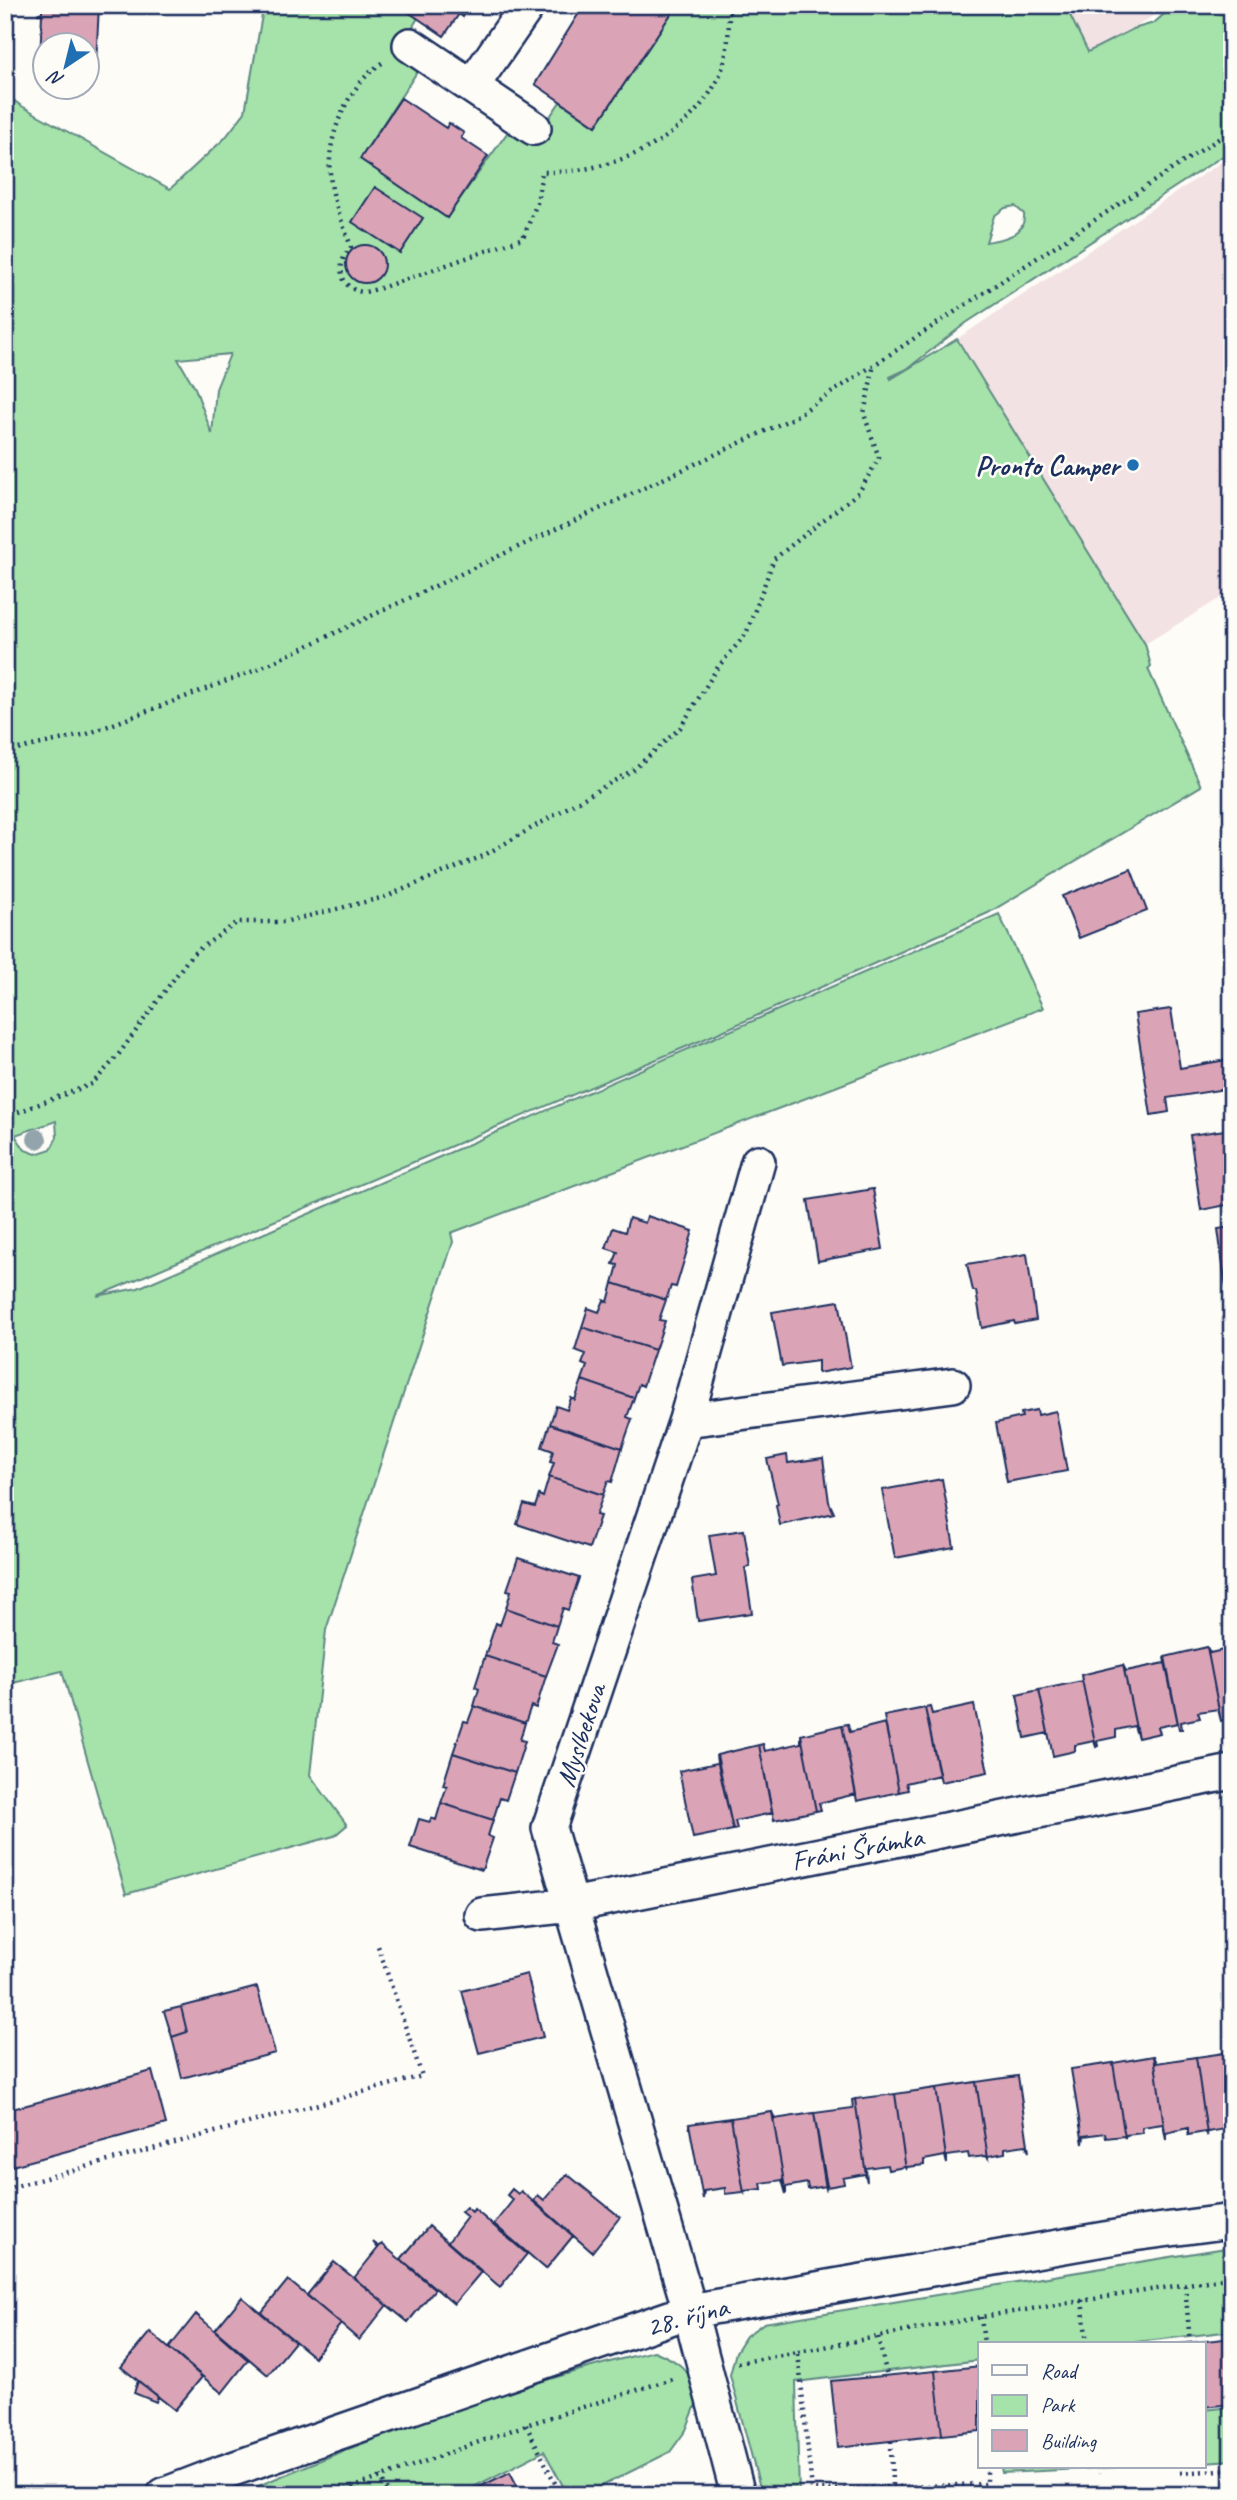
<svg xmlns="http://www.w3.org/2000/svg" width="1237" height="2500" font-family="Caveat,sans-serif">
<rect width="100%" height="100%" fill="#fdfcf7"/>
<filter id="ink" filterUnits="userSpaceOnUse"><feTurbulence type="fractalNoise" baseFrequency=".0143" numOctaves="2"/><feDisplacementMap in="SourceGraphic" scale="14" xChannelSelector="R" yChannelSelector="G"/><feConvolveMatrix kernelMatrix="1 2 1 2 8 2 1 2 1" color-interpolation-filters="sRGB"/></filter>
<g filter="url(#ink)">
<path fill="#f3e2e4" d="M1065,5H1169L1133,29L1087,53Z
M1232,155V591L1145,644L957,339Z"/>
<path fill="#a5e3aa" stroke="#608984" stroke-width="2" fill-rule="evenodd" d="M267,5H398L418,18L396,53L419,69L360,159L447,217L510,129L531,144L560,102L596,126L677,5H1065L1088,52L1133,29L1154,23L1174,5H1232V150L966,323L907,369L890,377L891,379L957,339L1145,644L1151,666L1148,669L1201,786L988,913L702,1040L97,1296L138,1288L999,914L1043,1008L451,1233L453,1242L326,1630L310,1775L347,1825L334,1836L126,1894L62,1671L5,1685V94L20,105L170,189L225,138L245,112L262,15ZM1015,206L1024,214C1026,236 1003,239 986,242L994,216L1005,208ZM230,354L216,389L212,434L195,388L178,359ZM56,1121L57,1137L51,1149L36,1154L25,1150L15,1135Z
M1232,2247V2331L1119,2344H980V2360L796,2382L799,2495H762L730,2375L736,2352L746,2336L764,2323Z
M654,2351C681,2362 685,2368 701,2392L686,2430L670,2452L584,2495H568L544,2451L458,2495H237C369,2438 513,2384 654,2351Z
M1232,2407V2460L1204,2462V2410Z
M1001,2467H1119L1002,2473Z"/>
<path fill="#dba4b6" stroke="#1b2f5e" stroke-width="2" d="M42,5H99L96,64L88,63V46H46V61H40L42,14H37L42,12Z
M398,5H471L463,17L459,14L444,36Z
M584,5H677L596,126L535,84Z
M401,98L446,128L449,123L464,133L461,138L488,156L447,218L360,159Z
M375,187L423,218L400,253L352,222Z
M346 264a19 19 0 1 1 38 0a19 19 0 1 1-38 0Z
M1131,869L1147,911L1079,938L1062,896Z
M1171,1009L1180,1068L1232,1059V1088L1167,1098L1169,1112L1151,1115L1135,1014Z
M1232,1129V1204L1201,1210L1190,1135Z
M873,1189L883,1249L818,1261L808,1200Z
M647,1216L693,1231L676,1287L671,1286L666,1300L613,1283L618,1265L613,1264L618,1252L606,1248L613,1228L625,1232L629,1218L645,1223Z
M1232,1227V1280L1225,1281L1218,1229Z
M1027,1254L1036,1320L1015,1324L1014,1321L982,1328L976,1291H973L967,1264Z
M1232,1280V1320L1225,1281Z
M613,1283L666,1300L659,1320L665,1321L655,1350L582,1327L588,1308L599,1312L604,1300L608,1302Z
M839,1301L851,1367L818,1373V1361L782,1366L772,1312Z
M582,1327L655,1350L643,1386L639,1384L634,1398L582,1380L587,1366L582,1364L586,1354L575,1350Z
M582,1380L634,1398L627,1417L632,1419L622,1448L550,1424L556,1406L567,1410L571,1398L575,1400Z
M1037,1410L1038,1415L1056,1411L1067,1471L1007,1482L996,1423L1022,1417L1021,1413Z
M550,1424L622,1448L612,1482L608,1481L603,1495L549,1477L554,1463L550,1462L553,1451L542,1447Z
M787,1455L788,1463L823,1458L829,1502L834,1513L780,1525L776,1505L778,1504L767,1459Z
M549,1477L603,1495L596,1515L600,1516L589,1548L517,1524L524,1504L535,1507L539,1495L543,1497Z
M942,1479L954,1547L895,1558L882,1490Z
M744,1530L750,1567L745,1568L752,1613L698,1621L692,1580L716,1576L709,1535Z
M518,1558L579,1578L568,1610L563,1608L557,1626L506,1608L511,1591L507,1590Z
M506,1608L557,1626L552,1642L558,1644L546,1676L485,1656L496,1623L500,1625Z
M1207,1647L1221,1721L1218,1709L1198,1712L1200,1718L1181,1722L1182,1729H1179L1165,1657Z
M1207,1647L1210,1653L1232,1648V1718L1221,1721Z
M485,1656L546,1676L536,1708L531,1706L525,1723L474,1706L479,1689L475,1687Z
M1164,1657L1179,1729L1178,1723L1158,1727L1160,1733L1138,1738L1123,1665L1126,1671L1165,1663Z
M1123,1665L1138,1738L1134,1726L1116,1730V1737L1097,1741L1098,1746L1096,1747L1081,1675Z
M1081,1675L1096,1747L1094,1741L1075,1745V1751L1053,1756L1039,1690L1082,1681Z
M1039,1690L1048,1733L1025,1738L1017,1695Z
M974,1705L988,1772L941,1782L925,1708L930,1707L932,1714Z
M474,1706L525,1723L520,1740L525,1741L515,1773L453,1753L464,1721L468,1722Z
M925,1708L939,1775L906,1783L908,1790L899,1792L884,1716Z
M885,1723L899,1792L857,1801L842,1725L848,1724L850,1732Z
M842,1725L856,1794L819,1803L821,1810L816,1811L801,1735Z
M801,1735L816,1811L774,1820L759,1745L763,1744L765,1751L801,1743Z
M759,1745L772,1813L735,1821L737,1829L733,1830L717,1755Z
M453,1753L515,1773L506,1800L500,1798L493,1820L441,1803L447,1786L443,1785Z
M716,1755L733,1830L693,1838L679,1771L717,1763Z
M441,1803L493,1820L488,1836L493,1838L482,1870L410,1847L419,1819L430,1822L431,1818L436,1820Z
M527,1974L543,2037L479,2053L462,1991Z
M257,1987L275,2053L182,2078L172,2037L187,2032L181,2007Z
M181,2007L187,2032L172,2037L164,2011Z
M1232,2052V2123L1224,2124L1225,2129L1208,2132L1207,2134L1196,2057Z
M1154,2056L1157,2063L1196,2057L1207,2134L1205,2132L1188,2135V2128L1166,2133V2140Z
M1154,2056L1166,2140L1163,2124L1142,2127L1143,2133L1126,2135L1125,2138L1113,2063Z
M1113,2063L1125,2138L1124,2136L1106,2138L1105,2133L1084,2136L1083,2144L1071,2069Z
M152,2071L166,2124L5,2168V2111Z
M1018,2076L1029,2152L1026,2145L1005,2148V2153L988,2156V2158L976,2082Z
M976,2082L988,2158L986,2156L969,2158L968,2153L947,2156V2164L936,2088Z
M936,2088L947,2164L945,2156L924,2160V2165L907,2167L906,2170L895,2094Z
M895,2094L906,2170L905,2167L888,2170L887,2165L866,2168L867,2182L855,2099Z
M855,2099L867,2182L865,2174L843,2178L844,2184L827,2187L826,2189L814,2113L853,2108L852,2100Z
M772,2112L775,2119L814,2113L827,2186L808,2189L807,2183L786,2187V2194Z
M772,2112L786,2194L782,2180L761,2183L762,2189L744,2191V2193L731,2118Z
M731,2118L744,2193L743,2192L725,2194V2188L704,2191L703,2199L689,2124Z
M567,2174L620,2217L592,2252L534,2201L538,2195L544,2200Z
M512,2189L518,2194L521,2191L573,2236L546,2269L494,2224L513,2200L507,2195Z
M466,2207L472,2212L474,2209L527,2254L500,2287L448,2242L467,2217L461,2212Z
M429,2226L481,2272L454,2304L401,2259Z
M373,2242L379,2247L382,2244L435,2289L408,2322L354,2278L378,2248Z
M334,2262L387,2305L359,2340L307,2295Z
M288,2280L341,2324L314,2357L261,2313Z
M242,2297L295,2342L268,2375L215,2330Z
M196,2314L248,2360L222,2393L169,2348Z
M150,2332L202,2377L175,2410L121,2367Z
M1232,2338V2404L1204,2407V2344H1179Z
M980,2366V2431L942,2435L935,2371Z
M935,2371L942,2435L838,2447L831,2381Z
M138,2381L158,2396L156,2402L134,2393Z
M5,2394L14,2402L5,2411Z
M510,2472L522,2495H463Z"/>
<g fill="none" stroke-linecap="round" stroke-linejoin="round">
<defs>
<path id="street" d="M410,45L534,128
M472,86L528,5
M686,1420L953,1385
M482,1915L572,1905L1232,1772
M164,2495L224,2472L690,2311L1133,2234L1232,2221
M738,2495L690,2311L549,1828L686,1420L758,1162"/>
</defs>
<use href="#street" stroke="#1b2f5e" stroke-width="38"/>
<path stroke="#1b2f5e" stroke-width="4.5" stroke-dasharray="2 5" stroke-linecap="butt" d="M382,63C349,84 327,134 330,173C331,198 343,223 351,247C336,262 338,289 363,292C368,292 376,289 381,288L523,238L537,203L542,172C610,174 686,142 718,79C729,56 729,30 729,5
M5,752L87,734L256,670L793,418L1232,130
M5,1117L92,1084L116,1058L192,954L238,922H284L385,897L483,856L633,770L680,728L718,667L746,634L774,559L859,492L879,458L864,414L874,364
M5,2189L422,2076L377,1943
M1185,2285L1190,2343
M1082,2300L1087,2344
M981,2317L984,2344
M878,2337L887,2376
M798,2352L981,2317L1232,2277
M738,2363L798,2352L812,2490L987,2484V2467
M526,2425L561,2495
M891,2441L892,2486
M1097,2467L1098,2474
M1180,2473L1232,2469
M380,2476L390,2495
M110,2495L129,2487
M332,2495L526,2425L672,2379"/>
<use href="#street" stroke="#fdfcf7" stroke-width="33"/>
</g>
<circle fill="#94a4ad" cx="37" cy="1139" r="10"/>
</g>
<circle fill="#1f6fb2" stroke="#fdfcf7" stroke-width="2.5" cx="1133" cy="465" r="7"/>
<g text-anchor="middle" stroke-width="5" stroke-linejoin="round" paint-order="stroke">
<g font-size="28" font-weight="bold" fill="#1b2f5e" stroke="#fdfcf7" text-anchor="end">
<text x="1119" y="475">Pronto Camper</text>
</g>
<g font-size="28" fill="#1b2f5e" stroke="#fdfcf7">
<text transform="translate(580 1735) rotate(-72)" y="10">Myslbekova</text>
<text transform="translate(857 1848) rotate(-11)" y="10">Fráni Šrámka</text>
<text transform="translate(687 2316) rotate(-15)" y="10">28. října</text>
</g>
</g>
<rect width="1237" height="2500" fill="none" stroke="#fdfcf7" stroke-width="28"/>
<rect x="14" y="14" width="1209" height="2472" fill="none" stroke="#1b2f5e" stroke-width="2.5" filter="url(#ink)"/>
<rect x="978" y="2342" width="228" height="126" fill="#fdfcf7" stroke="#a3aaba" stroke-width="2"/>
<rect x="992" y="2365" width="35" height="10" fill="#fdfcf7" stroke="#a3aaba" stroke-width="2"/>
<text x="1041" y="2378" font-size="21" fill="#1b2f5e">Road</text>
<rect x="992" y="2395" width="35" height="21" fill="#a5e3aa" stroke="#a3aaba" stroke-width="2"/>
<text x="1041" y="2412" font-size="21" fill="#1b2f5e">Park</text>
<rect x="992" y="2430" width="35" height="21" fill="#dba4b6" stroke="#a3aaba" stroke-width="2"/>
<text x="1041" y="2448" font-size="21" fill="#1b2f5e">Building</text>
<g transform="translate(66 66) rotate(215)"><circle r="33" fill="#fdfcf7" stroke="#a3aaba" stroke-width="2"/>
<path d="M0-5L12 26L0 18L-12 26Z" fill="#1f6fb2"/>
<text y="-10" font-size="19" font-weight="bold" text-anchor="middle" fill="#1b2f5e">N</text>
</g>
</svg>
